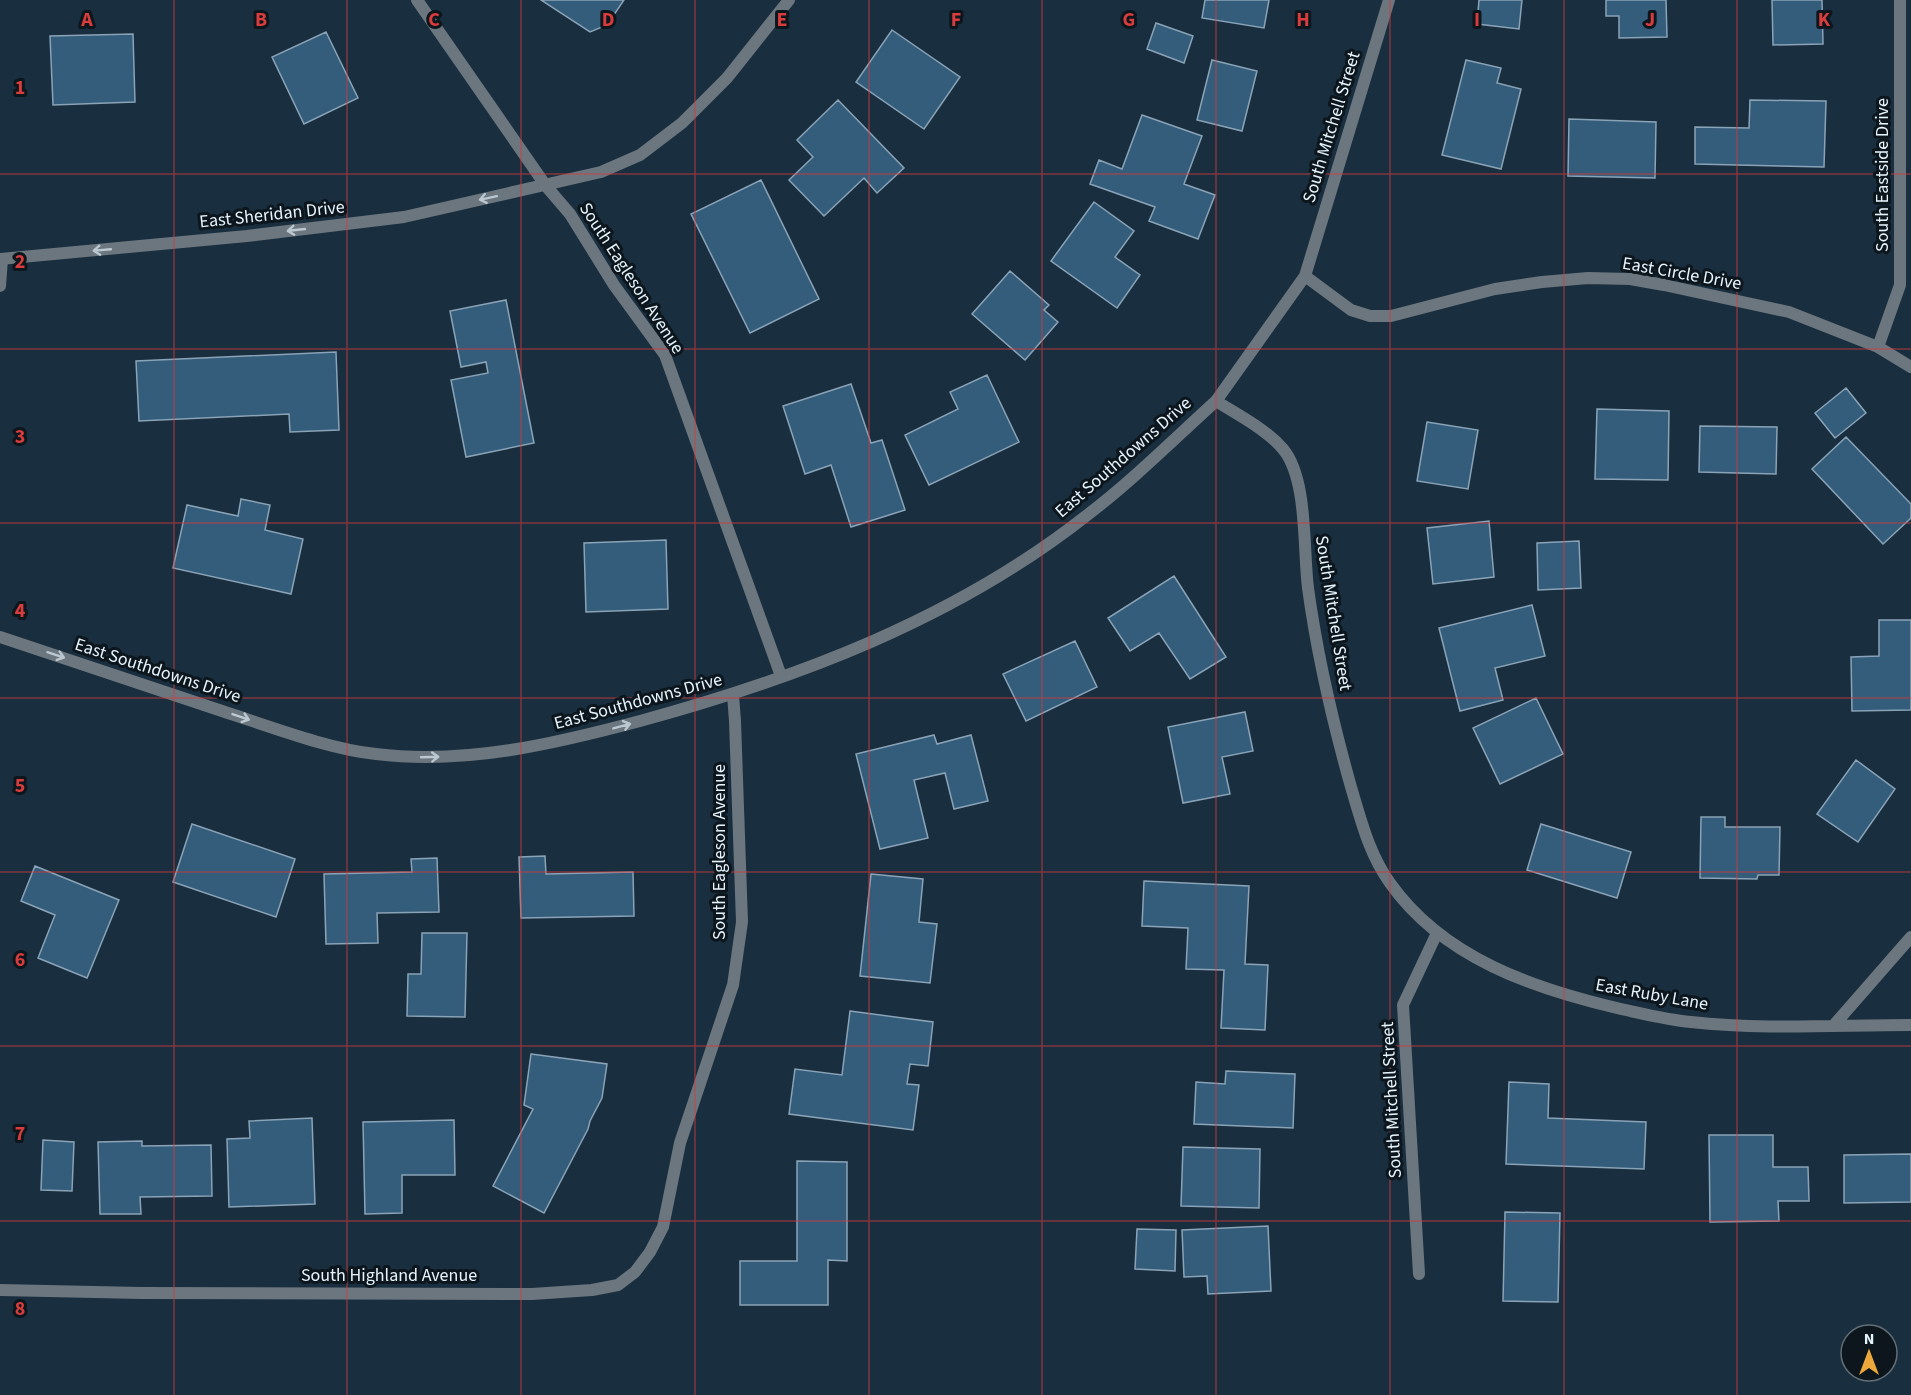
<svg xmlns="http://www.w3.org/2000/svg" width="1911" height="1395" font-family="'Source Sans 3',sans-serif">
<rect width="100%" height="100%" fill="#192e3e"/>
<path fill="#335d7b" stroke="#8ba3b7" stroke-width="1.5" d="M541,0H624L607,25L590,32Z
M1205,0H1269L1264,28L1202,18Z
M1479,0H1522L1519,29L1477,24Z
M1606,0H1666L1667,37L1619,38V16H1606Z
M1772,0H1822L1823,44L1773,45Z
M1156,23L1193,36L1184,63L1147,49Z
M892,30L960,77L924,129L856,82Z
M326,32L358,98L304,124L272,57Z
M133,34L135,102L53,105L50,36Z
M1212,60L1257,71L1242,131L1197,120Z
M1466,60L1501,68L1497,83L1521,89L1501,169L1442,155Z
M838,100L904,168L877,193L864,178L824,216L789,180L813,157L797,140Z
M1750,100L1826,101L1824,167L1695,164V127L1749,128Z
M1142,115L1202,136L1184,184L1215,195L1198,239L1149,221L1155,207L1090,184L1099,160L1122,169Z
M1569,119L1656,122L1655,178L1568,176Z
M761,180L819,299L750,333L691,214Z
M1094,202L1134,231L1115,257L1140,275L1117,308L1051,261Z
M1010,271L1049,305L1044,310L1058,322L1025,360L972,314Z
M506,300L534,443L466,457L451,380L488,373L486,362L461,367L450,311Z
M336,352L339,430L290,432L289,414L139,421L136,361Z
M987,375L1019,442L929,485L905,435L958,409L950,392Z
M851,384L871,443L882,440L905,510L851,527L831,465L805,474L783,406Z
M1846,388L1866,413L1835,438L1815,413Z
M1597,409L1669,411L1668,480L1595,479Z
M1427,422L1478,430L1468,489L1417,481Z
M1700,426L1777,427L1776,474L1699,472Z
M1846,437L1911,504V518L1883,544L1812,469Z
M241,499L270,505L265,530L303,539L291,594L173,568L187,505L238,516Z
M1489,521L1494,577L1433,584L1427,528Z
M666,540L668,609L586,612L584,543Z
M1579,541L1581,588L1538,590L1537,543Z
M1174,576L1226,657L1190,679L1159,633L1130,651L1108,618Z
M1532,605L1545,656L1495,668L1503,700L1460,711L1439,628Z
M1879,620H1911V710L1852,711L1851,657L1879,656Z
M1075,641L1097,687L1026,721L1003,674Z
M1536,698L1563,754L1500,784L1473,728Z
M1245,712L1253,751L1222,757L1230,794L1183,803L1168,727Z
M934,735L937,744L971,735L988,801L954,809L945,773L914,780L928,838L880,849L856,754Z
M1856,760L1895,789L1858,842L1817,814Z
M1701,817H1725V827H1780L1779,875H1758L1757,879L1700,878Z
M192,824L295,859L276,917L173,882Z
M1541,824L1631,852L1617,898L1527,870Z
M545,856L546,874L633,872L634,916L521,918L519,857Z
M437,858L439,912L377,913L378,943L326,944L324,874L412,872L411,859Z
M35,866L119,900L87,978L38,958L55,915L21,901Z
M871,874L923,879L919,922L937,924L930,983L860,976Z
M1144,881L1249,886L1245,964L1268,965L1265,1030L1221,1028L1224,970L1186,969L1188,928L1142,926Z
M422,933H467L465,1017L407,1016L408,974H421Z
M850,1011L933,1022L928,1066L910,1064L907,1084L919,1085L913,1130L789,1114L795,1069L842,1075Z
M531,1054L607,1064L602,1098L590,1121L588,1129L544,1213L493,1186L533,1109L524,1105Z
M1226,1071L1295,1074L1293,1128L1194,1124L1196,1082L1225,1084Z
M1509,1082L1549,1084L1548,1118L1646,1122L1644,1169L1506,1164Z
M312,1118L315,1204L229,1207L227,1139L250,1138L249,1121Z
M454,1120L455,1175H402V1213L365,1214L363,1122Z
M1709,1135H1773V1167H1808L1809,1201H1778L1779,1221L1710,1222Z
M43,1140L74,1142L72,1191L41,1190Z
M142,1141V1146L211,1145L212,1196L140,1197L141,1214H100L98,1142Z
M1183,1147L1260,1149L1259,1208L1181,1206Z
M1911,1154V1202L1844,1203V1155Z
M797,1161L847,1162V1261L828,1260V1305H740V1261H797Z
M1505,1212L1560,1213L1558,1302L1503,1301Z
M1268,1226L1271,1291L1208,1294L1207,1276L1184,1277L1182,1230Z
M1137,1229L1176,1230L1175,1271L1135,1269Z"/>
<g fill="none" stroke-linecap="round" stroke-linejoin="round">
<path stroke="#6c767e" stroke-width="12" d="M0,286L2,259"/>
<path stroke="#6c767e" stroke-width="12" d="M417,0L546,186L570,214L614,285L665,355L781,676
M1389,0L1305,276L1216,401C1238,415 1266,429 1283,449C1308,479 1303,549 1308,588C1317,654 1333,723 1351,787C1361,820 1369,854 1390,883C1443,958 1534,989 1621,1009C1644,1014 1668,1020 1691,1022C1763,1030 1838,1025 1911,1025
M0,259L247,236L404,217L601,172L640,155L682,123L727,78L789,0
M1305,276L1351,310L1370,316H1391L1495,289L1542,282L1588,278L1630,279L1664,285L1789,312L1878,347L1911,367
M1878,347L1900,285V0
M0,637C74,661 148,686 222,711C269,726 328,749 376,754C465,765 554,744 640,721C798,678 955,619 1086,516C1132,481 1173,440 1216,401
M1834,1025L1911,937
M1419,1274L1403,1005L1437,933
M0,1290L141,1293L532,1294L592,1290L618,1285L635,1272L650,1252L663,1227L680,1143L733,985L742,922L735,721L733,695"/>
</g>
<defs><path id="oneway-shaft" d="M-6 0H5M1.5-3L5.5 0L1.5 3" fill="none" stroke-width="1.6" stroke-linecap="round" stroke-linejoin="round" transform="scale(1.5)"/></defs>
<g stroke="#bbc8d1">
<use href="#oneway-shaft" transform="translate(488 198) rotate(168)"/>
<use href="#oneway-shaft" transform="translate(296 230) rotate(174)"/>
<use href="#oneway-shaft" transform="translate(102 250) rotate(175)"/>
<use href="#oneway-shaft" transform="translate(56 655) rotate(18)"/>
<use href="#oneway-shaft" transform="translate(241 717) rotate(19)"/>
<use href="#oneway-shaft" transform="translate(622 726) rotate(-15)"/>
<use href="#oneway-shaft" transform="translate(430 757) rotate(-2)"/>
</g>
<path fill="none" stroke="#d83c3d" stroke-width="1.5" stroke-opacity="0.55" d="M174,0V1395M347,0V1395M521,0V1395M695,0V1395M869,0V1395M1042,0V1395M1216,0V1395M1390,0V1395M1564,0V1395M1737,0V1395M0,174H1911M0,349H1911M0,523H1911M0,698H1911M0,872H1911M0,1046H1911M0,1221H1911"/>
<g text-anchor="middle" stroke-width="6" stroke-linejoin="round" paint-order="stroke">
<g font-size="18" fill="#e6f4fe" stroke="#0c161c">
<text transform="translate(1331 127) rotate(-73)" y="6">South Mitchell Street</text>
<text transform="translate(1882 175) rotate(-90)" y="6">South Eastside Drive</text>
<text transform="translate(272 214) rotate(-6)" y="6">East Sheridan Drive</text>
<text transform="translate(1682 273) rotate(10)" y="6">East Circle Drive</text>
<text transform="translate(632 278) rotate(57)" y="6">South Eagleson Avenue</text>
<text transform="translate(1123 457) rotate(-41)" y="6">East Southdowns Drive</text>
<text transform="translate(1334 613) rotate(81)" y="6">South Mitchell Street</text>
<text transform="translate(158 670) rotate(18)" y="6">East Southdowns Drive</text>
<text transform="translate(638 701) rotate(-15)" y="6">East Southdowns Drive</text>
<text transform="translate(719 852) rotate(-90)" y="6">South Eagleson Avenue</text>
<text transform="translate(1652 994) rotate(10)" y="6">East Ruby Lane</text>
<text transform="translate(1391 1100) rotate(-93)" y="6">South Mitchell Street</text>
<text x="389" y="1281">South Highland Avenue</text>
</g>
</g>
<g font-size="20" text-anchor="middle" font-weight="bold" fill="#d83c3d" stroke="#0c161c" stroke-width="6" stroke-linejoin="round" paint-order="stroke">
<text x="87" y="26">A</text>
<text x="261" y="26">B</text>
<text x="434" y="26">C</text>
<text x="608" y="26">D</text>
<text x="782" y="26">E</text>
<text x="956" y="26">F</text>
<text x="1129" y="26">G</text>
<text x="1303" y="26">H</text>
<text x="1477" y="26">I</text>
<text x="1650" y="26">J</text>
<text x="1824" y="26">K</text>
<text x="20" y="94">1</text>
<text x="20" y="268">2</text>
<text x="20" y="443">3</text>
<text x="20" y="617">4</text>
<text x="20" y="792">5</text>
<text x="20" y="966">6</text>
<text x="20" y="1140">7</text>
<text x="20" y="1315">8</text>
</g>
<g transform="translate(1869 1353)"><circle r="28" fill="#0c161c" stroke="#636f76" stroke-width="1.5"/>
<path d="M0-4.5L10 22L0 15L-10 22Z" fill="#eda83b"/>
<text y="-9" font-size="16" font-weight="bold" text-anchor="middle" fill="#e6f4fe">N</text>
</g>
</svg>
